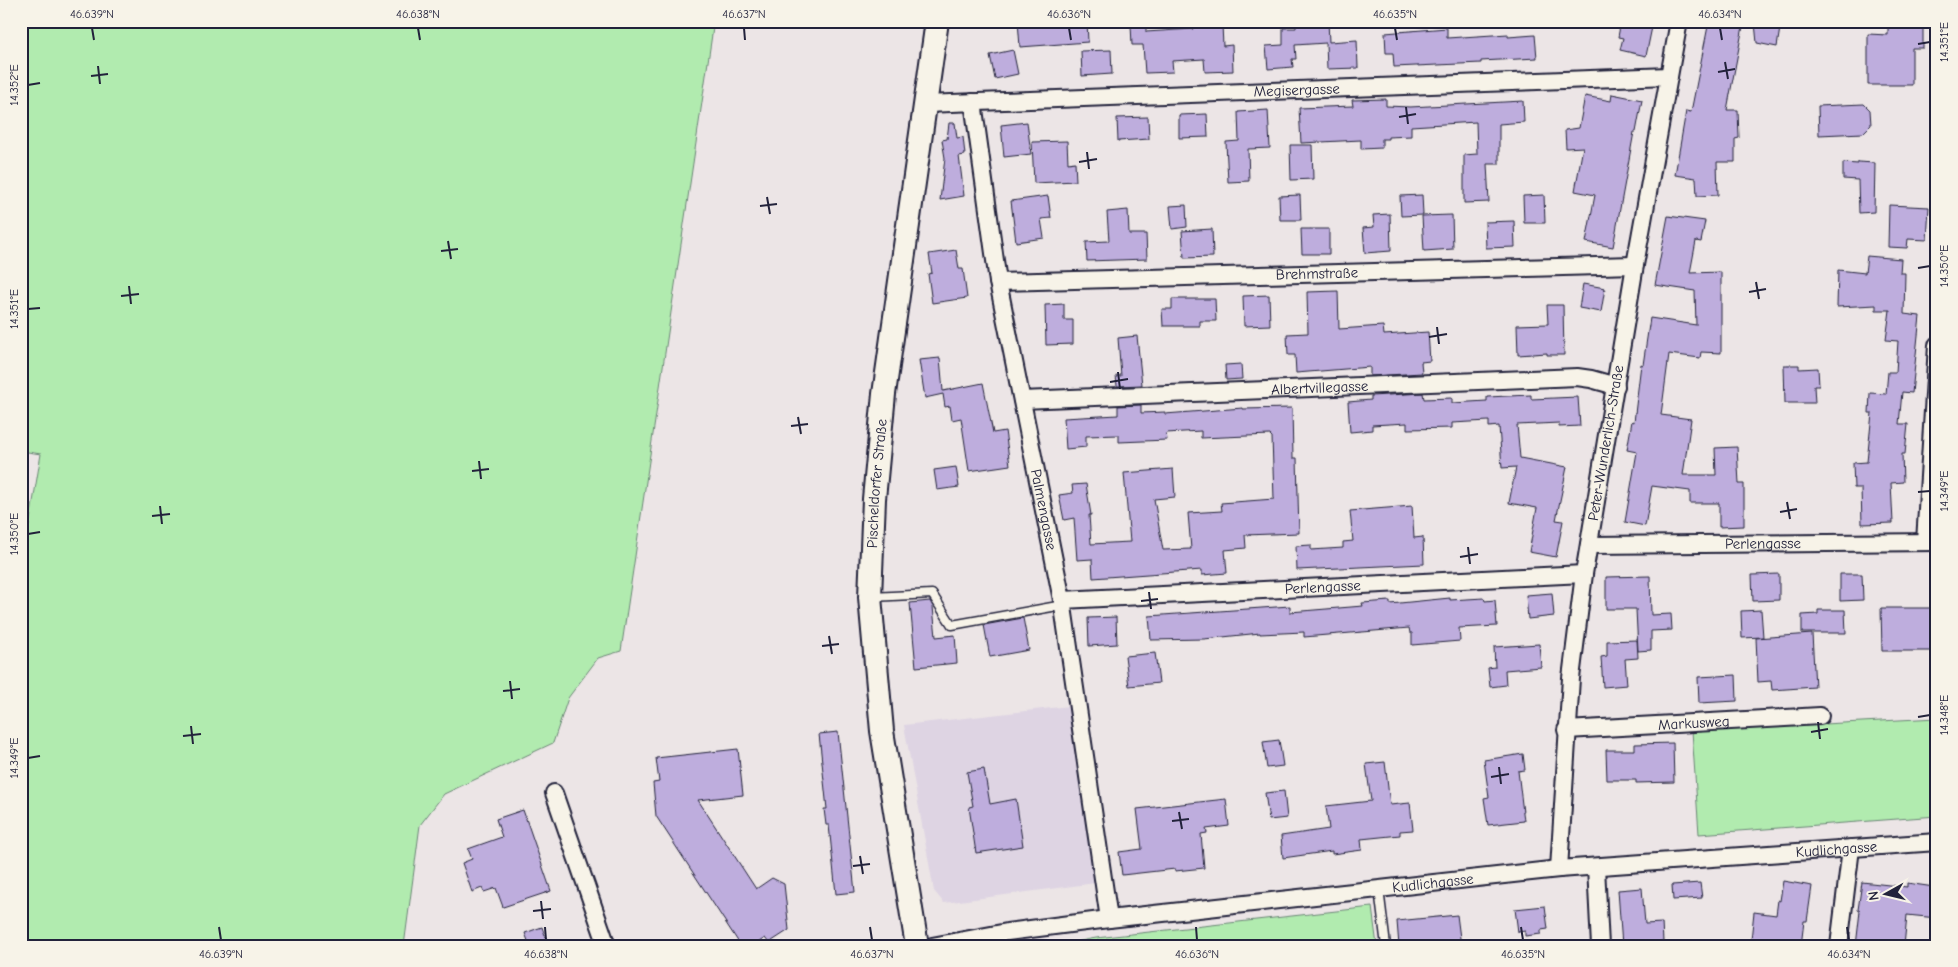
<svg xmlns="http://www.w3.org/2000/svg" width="1958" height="967" font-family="'Comic Neue',sans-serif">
<rect width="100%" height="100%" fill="#ece5e6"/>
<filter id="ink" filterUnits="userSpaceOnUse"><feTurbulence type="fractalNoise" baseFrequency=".02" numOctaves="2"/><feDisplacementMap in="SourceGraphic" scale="10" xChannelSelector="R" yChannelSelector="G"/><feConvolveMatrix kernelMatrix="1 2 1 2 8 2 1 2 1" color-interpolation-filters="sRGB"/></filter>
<g filter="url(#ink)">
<path fill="#ded4e3" d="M1078,705L1103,882L944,903L934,891L904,725Z"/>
<path fill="#b1ebaf" stroke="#6a8675" d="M21,21H714L621,651L598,658L568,698L553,743L444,794L420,825L404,946H21V526H29L41,454L21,451Z
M1937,718V816L1699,834L1692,731Z
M1372,907L1377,946H1054L1096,938Z"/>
<path fill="#beaddd" stroke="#22223b" d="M1018,21H1087L1088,42L1020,47Z
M1296,21H1328L1329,42L1357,40L1358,68L1327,69L1326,43L1295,45L1296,59H1292L1293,67L1268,69L1266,46L1283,45V28H1296Z
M1621,21L1652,27L1646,56L1620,50L1623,38L1618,37Z
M1709,21H1744L1727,110H1738L1739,138L1735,139V162H1717L1718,195L1697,196L1696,178L1675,175L1686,111L1691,112Z
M1888,21H1923V48H1912V85H1868V34L1888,35Z
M1755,23L1780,28L1777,47L1757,43Z
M1146,24V32L1193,29L1192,26L1222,25L1223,46L1232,45L1233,71L1205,72L1204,59L1172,61L1173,72L1145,73L1143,45H1132L1131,25Z
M1447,28V38L1508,34V37L1535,35L1537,58L1481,61V63L1394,67L1393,53H1386L1385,33Z
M1013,50L1018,74L995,79L990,55Z
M1111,50L1112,74L1082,76L1081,51Z
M1612,94L1642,100L1636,132H1634L1613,247L1586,242L1595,195L1575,191L1583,147L1566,148L1565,130L1579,128L1585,96L1611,101Z
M1386,99V106L1410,107L1523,101L1524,122L1499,124V164H1487L1489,202L1464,203V155L1477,154L1476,122L1411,126V136L1388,137V139H1382V148L1361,149V140L1301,143L1299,108L1353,106L1352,100Z
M1864,104L1870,110L1871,125L1863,133L1819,135L1818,106Z
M1268,110L1270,148L1248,149L1249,181L1228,182L1226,142L1239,141L1238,112Z
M1207,114L1208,137L1179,138V115Z
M1148,117L1149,139L1118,141L1117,118Z
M1027,122L1031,154L1004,157L1001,125Z
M949,123H955L957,138L963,137L965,155L959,156L964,196L940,200L945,158L942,140L947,139Z
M1067,141L1068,163L1075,162L1076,181L1034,183L1032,142Z
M1290,145H1312L1313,179L1291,180Z
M1858,162L1875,163L1874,212L1859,213L1858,180L1843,179V163L1858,164Z
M1300,195L1301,220H1280L1279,196Z
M1422,195L1423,215L1401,216L1400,196Z
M1544,195L1545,223H1524L1523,196Z
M1048,196L1051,218L1041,219L1044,238L1016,242L1011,201Z
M1186,205L1187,227L1172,229L1170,206Z
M1889,205L1929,207L1927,240L1908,239L1907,248L1888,247Z
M1128,210L1129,234H1146L1147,259L1087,261L1086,242L1109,241L1107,212Z
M1390,214L1391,251L1365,253L1363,228L1374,227L1373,215Z
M1452,215L1453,249L1424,251L1422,216Z
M1668,216L1705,221L1701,242L1696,241L1690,273L1721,272V353L1701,352L1700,358L1669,354L1661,415L1691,419L1683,475H1716L1715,448L1737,447L1739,484H1744V526L1719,527V503H1690V491L1652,486L1645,526L1625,522L1637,452L1627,450L1632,421L1634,422L1641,364L1643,365L1650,318L1696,325L1695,291L1655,285Z
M1514,221L1515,247L1486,248L1485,222Z
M1212,229L1213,257L1184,258L1182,231Z
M1301,229H1329V254H1302Z
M956,250L959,269H963L967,298L932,303L928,274L932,273L929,254Z
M1867,256L1901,259L1900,273H1905L1904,314L1920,316L1912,393L1902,392L1899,424H1908L1905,454H1902L1903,482L1891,483L1893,523L1862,524L1861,488H1854L1853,463L1867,462L1872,413H1869L1870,393L1886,394L1888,372H1896L1898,341L1886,340L1890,310H1876V305L1837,307L1838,270L1865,273Z
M1583,284L1605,288L1601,312L1579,308Z
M1338,291L1339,329L1383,326L1384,335L1428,332L1430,361L1421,362L1422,373L1370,376V367L1296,373L1295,355H1288L1287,334L1308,333L1307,292Z
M1269,295L1270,325L1244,326L1243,296Z
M1172,299H1215L1216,321H1200V326H1163L1162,309H1172Z
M1064,304V320H1073V344L1046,345L1045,305Z
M1547,305H1563L1564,355H1547V353L1518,355L1517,325L1548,324Z
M1137,336L1142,385L1117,386L1116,376H1121L1118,338Z
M940,358L943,391L983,383L993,433L1005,431L1010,465L969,471L961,418L952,420L950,406L945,407L943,394L925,398L919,360Z
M1241,364L1242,379L1226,380L1225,365Z
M1784,365H1799V369L1818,368L1819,386H1814L1815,403H1785Z
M1423,393L1424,399L1452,398V403L1487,401V397L1531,395V399L1578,397L1580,426L1559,427V423L1517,425L1520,458L1567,467L1556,520L1563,521L1556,557L1529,552L1537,508L1509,503L1516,467L1502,468L1499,426L1489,427V421L1452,423V428L1407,429V423L1372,425V430L1350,432L1348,402L1371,400V396Z
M1141,405V413L1165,412V414L1243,408V409L1292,408L1293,458H1297L1299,533L1245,535L1246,548L1225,550L1227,573L1202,575V570L1093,578L1092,559L1077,560L1074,518L1064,520L1059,495L1073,493L1072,485L1086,484L1091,515H1089L1091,544L1130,542L1124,473L1173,469L1175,497L1154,499L1163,550L1191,549L1188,513L1222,511L1221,503L1274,499L1272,437L1270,435L1201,438V431L1166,433L1167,440L1119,442V435L1086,436V447L1066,449L1064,418L1118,415V406Z
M956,467L959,487L937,490L934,470Z
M1412,506L1414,538L1423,537L1424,564L1297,570L1296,546L1311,545V550L1343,548V542L1353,541L1350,511Z
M1779,574V600L1753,601L1752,575Z
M1840,574H1862L1863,600L1840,601Z
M1650,576L1651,615L1671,614L1672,630L1651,631V650L1638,651L1636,609H1606V577Z
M1552,593L1554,616L1528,619L1526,595Z
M1450,598V600L1484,598L1485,601L1495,600L1497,626L1459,628L1460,641L1412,645V633H1410L1409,628L1304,637V632L1260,634V633L1204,639L1151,640L1149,616L1290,606V612L1363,606L1362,603L1390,601V604Z
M930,601L933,607L936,637L955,635L957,663L916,667L910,603Z
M1881,608H1936L1937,651H1882Z
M1761,610L1763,637L1742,638L1741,611Z
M1818,610H1845L1846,633H1802V615L1818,614Z
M1116,617L1117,644L1089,646L1088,618Z
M1023,618L1029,650L990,657L984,625Z
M1812,634L1815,687L1772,690L1771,681L1758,682L1756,638Z
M1637,640L1638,658L1625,659L1627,685L1603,687L1601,657L1607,656V641Z
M1539,644L1541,667L1505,670L1506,685L1490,687L1488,668L1495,667L1494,647Z
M1155,653L1159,683L1129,686L1125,656Z
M1736,675L1737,701L1699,703L1698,677Z
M838,732L855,892L836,894L829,825H826L824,809H827L819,734Z
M1279,740L1283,766L1267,768L1263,742Z
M1673,743L1674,782L1636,783V780H1607L1606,750H1635V744Z
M738,749L743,795L698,800L756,889L772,878L784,884L789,930L769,943L765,938L753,946H741L656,816L653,783L659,782L656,758Z
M1523,754L1525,770L1518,771L1524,821L1488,825L1484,798L1489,797L1484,760Z
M1385,762L1390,805L1410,803L1413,830L1400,831V835L1361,839L1362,850L1332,854V851L1283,858L1281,836L1329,829L1326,806L1371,801L1366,764Z
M984,769L990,804L1016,799L1023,846L976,853L969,807L973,806L967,772Z
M1284,791L1287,818L1269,820L1265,793Z
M1226,799L1229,826L1206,829L1207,833L1201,834L1204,868L1175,871V869L1122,875L1119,852L1142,849L1137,809Z
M523,810L551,891L503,907L496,888L484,892L482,888L472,892L462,863L472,859L468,849L502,837L496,819Z
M1783,881L1812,886L1807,921H1804L1801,946H1774V943L1751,940L1754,912L1776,915L1778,900L1780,901Z
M1862,882L1907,887V883L1934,887L1933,890L1937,891V918L1907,915L1904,946H1856L1860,911L1858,910Z
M1700,883L1702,898L1673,900L1672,885Z
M1642,888L1645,924L1662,923L1663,942L1622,946L1618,890Z
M1545,906L1548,929L1541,930V934L1525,936V931L1518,932L1515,909Z
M1457,915L1461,946H1399L1397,921Z
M542,927L549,946H530L525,933Z"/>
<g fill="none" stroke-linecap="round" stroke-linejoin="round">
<defs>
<path id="service" d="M872,597L932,594L952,625L1063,605
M1379,889L1386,946"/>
<g id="minor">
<path id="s1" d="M973,102L998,282L1062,600L1109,919"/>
<path id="s2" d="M925,104L1669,76"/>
<path id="s3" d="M998,282L1635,265"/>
<path id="s4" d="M1022,400L1577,377L1591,379L1616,386"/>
<path d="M1925,542L1937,345"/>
<path id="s5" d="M1589,545L1937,542"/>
<path id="s6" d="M1062,600L1584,574"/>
<path id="s7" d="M1566,730L1820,716"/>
<path d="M554,793L607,946"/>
<path d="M1596,867L1600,946"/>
<path id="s8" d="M1559,869L1571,678L1584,574L1635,265L1679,21"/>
<path id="s9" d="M932,946L1007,932L1109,919L1559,869L1937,842"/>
<path d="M1839,946L1851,848"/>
</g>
<g id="secondary">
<path id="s10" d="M917,946L882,731L870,597L874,499L884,394L937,21"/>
</g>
</defs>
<use href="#service" stroke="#22223b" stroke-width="11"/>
<use href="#minor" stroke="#22223b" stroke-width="20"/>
<use href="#secondary" stroke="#22223b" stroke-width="26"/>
<use href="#service" stroke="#f7f3e8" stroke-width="8"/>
<use href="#minor" stroke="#f7f3e8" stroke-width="16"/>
<use href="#secondary" stroke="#f7f3e8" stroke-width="22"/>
</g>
</g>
<path fill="none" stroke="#22223b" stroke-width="2" d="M92,28L94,40M418,28L420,40M744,28L745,40M1069,28L1071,40M1395,28L1397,40M1720,28L1722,40M1918,44L1930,42M1725,62L1728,79M98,66L100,84M1718,72L1735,69M91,76L108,74M28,85L40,83M1406,107L1408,124M1399,117L1416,114M1087,152L1089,169M1079,162L1097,159M767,197L770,214M760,206L777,204M448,241L451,259M441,251L458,249M1918,268L1930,266M1756,282L1759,299M129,286L131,304M1749,292L1766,289M121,296L139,294M28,309L40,308M1437,327L1439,344M1429,337L1447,334M1118,372L1120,389M1110,382L1128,379M798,417L801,434M791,426L808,424M479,461L481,479M472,471L489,469M1918,492L1930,491M1787,502L1790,519M160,506L162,524M1780,512L1797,509M152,516L170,514M28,534L40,532M1468,547L1470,564M1460,557L1478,554M1149,592L1151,609M1141,601L1158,599M829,636L832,654M822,646L839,644M510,681L512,699M503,691L520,689M1918,717L1930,715M1818,722L1820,739M191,726L193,744M1811,732L1828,729M183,736L201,734M28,758L40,756M1499,767L1501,784M1491,777L1509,774M1179,812L1182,829M1172,821L1189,819M860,856L863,874M853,866L870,864M541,901L543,919M533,911L551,909M219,927L221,940M545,927L546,940M870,927L872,940M1196,927L1197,940M1521,927L1523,940M1847,927L1849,940"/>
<g text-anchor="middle" stroke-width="4" stroke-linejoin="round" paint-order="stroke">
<g font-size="15" fill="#22223b" stroke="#f7f3e8">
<text dy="5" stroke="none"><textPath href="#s2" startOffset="372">Megisergasse</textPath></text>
<text dy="5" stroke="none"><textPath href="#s3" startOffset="319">Brehmstraße</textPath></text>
<text dy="5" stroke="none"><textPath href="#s4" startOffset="298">Albertvillegasse</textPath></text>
<text dy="5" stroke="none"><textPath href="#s8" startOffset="429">Peter-Wunderlich-Straße</textPath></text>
<text dy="5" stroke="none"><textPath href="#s10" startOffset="466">Pischeldorfer Straße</textPath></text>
<text dy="5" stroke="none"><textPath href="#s1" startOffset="414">Palmengasse</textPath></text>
<text dy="5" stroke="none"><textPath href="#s5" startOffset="174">Perlengasse</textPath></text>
<text dy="5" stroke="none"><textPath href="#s6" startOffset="261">Perlengasse</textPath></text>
<text dy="5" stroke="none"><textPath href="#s7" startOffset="128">Markusweg</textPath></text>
<text dy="5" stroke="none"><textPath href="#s9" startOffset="910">Kudlichgasse</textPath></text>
<text dy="5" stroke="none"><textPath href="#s9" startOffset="505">Kudlichgasse</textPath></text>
</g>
</g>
<rect width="1958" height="967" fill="none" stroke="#f7f3e8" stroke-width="55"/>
<g transform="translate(1886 894) rotate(262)" stroke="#f7f3e8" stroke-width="4" paint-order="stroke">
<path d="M0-4L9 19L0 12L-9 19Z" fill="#22223b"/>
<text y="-8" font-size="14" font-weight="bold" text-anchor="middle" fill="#22223b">N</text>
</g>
<rect x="28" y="28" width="1902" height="912" fill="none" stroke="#22223b" stroke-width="2"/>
<g font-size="12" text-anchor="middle" fill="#22223b">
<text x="92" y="18">46.639°N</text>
<text x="418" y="18">46.638°N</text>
<text x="744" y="18">46.637°N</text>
<text x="1069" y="18">46.636°N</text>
<text x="1395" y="18">46.635°N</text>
<text x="1720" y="18">46.634°N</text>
<text transform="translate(1944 42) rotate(-90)" y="4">14.351°E</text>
<text transform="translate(14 85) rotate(-90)" y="4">14.352°E</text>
<text transform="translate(1944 266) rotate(-90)" y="4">14.350°E</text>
<text transform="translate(14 309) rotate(-90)" y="4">14.351°E</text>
<text transform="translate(1944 491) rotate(-90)" y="4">14.349°E</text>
<text transform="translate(14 534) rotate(-90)" y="4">14.350°E</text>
<text transform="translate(1944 715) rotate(-90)" y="4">14.348°E</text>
<text transform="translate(14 758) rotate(-90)" y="4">14.349°E</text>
<text x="221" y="958">46.639°N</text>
<text x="546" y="958">46.638°N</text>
<text x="872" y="958">46.637°N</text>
<text x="1197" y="958">46.636°N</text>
<text x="1523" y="958">46.635°N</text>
<text x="1849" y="958">46.634°N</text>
</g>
</svg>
